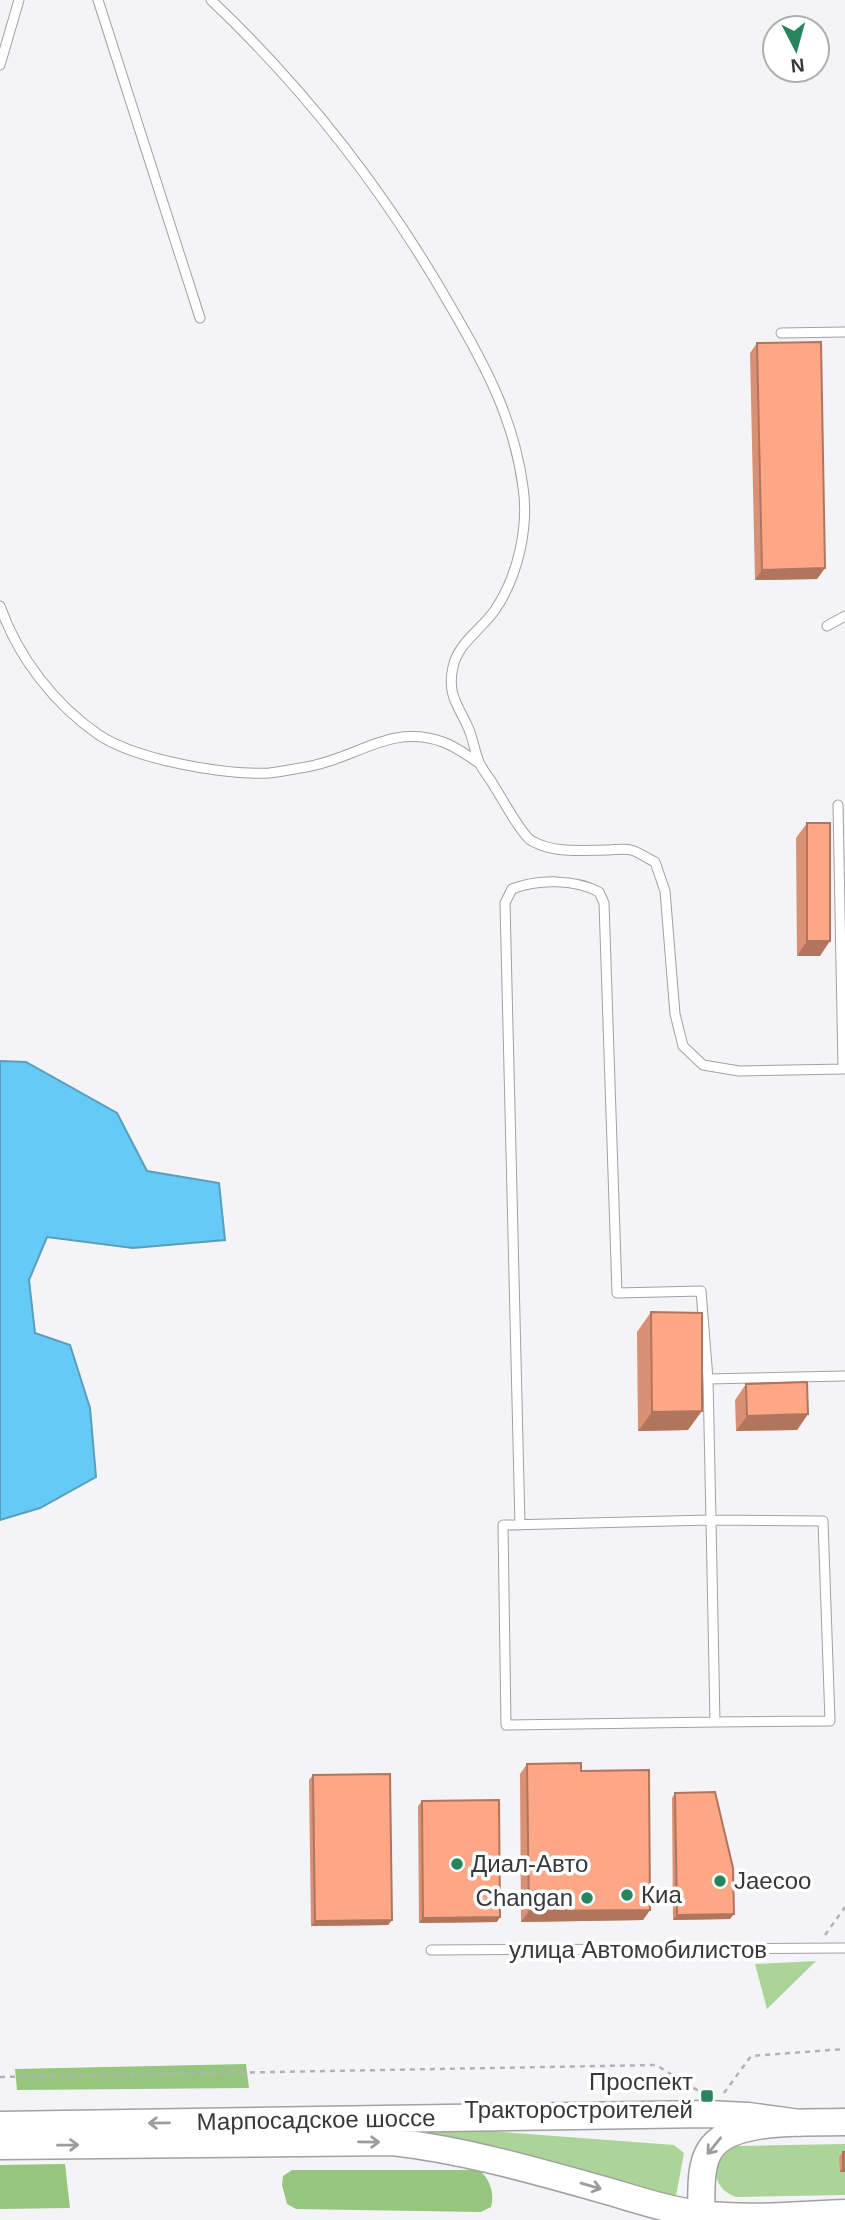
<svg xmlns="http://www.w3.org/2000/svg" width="845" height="2220" font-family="Arial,sans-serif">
<rect width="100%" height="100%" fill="#f4f4f7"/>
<path fill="#acd498" d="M816,1961L767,2009L755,1964Z
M449,2128L674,2145L684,2153L676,2196L674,2199L406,2132Z
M845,2144V2195L736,2197C709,2187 709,2157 736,2146Z"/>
<path fill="#96c67d" d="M246,2064L249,2088L17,2090L15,2069Z
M65,2164L70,2208L0,2209V2165Z
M292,2170H479C490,2179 495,2194 491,2207L481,2212L296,2209L287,2204L282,2185L283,2176Z"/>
<path fill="#65caf5" stroke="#589ebd" stroke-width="2" d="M0,1061L26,1062L117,1113L147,1171L219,1183L225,1240L133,1248L47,1237L29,1280L35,1333L70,1345L90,1408L96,1477L40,1508L0,1520Z"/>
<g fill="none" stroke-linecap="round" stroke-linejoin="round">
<defs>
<path id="service" d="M98,0L200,318
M211,0C306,90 386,193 451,307C485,365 514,419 523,487C529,527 518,576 495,610C481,630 458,643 453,667C447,693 457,704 467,725C473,737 474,750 479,762C482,769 487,775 491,781C499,793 522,836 532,841C555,854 583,850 608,850C615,850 624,848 631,850C639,852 648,859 655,862L665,891L675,1014L683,1046L703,1065L739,1071L845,1069
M0,65L19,0
M781,333L845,332
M0,606C18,657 54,704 99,735C137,760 224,775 269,773C281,772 293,769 306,767C357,759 389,723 443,742C455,746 468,756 479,763
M827,626L845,616
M838,805L843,1069
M711,1520L715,1722L506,1725L503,1525Z
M520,1525L505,903L512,889C538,879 575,879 599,892L604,903L617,1293L701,1291L708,1379
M715,1722L830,1721L823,1521L711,1520L708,1379L845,1376
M431,1950L845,1948"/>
<path id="primary" d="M0,2125L707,2114L748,2116L800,2123
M0,2146L393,2142C463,2150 529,2169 597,2188C630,2197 665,2210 700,2214C748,2220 797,2215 845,2213
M701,2214C702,2194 699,2167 710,2150C730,2117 810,2123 845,2122"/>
</defs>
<use href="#service" stroke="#a1a1a3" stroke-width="11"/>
<use href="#primary" stroke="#a1a1a3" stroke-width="29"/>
<path stroke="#b2b2b5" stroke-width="2.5" stroke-dasharray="5 5" stroke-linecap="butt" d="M825,1935L845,1907
M0,2077L656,2065L702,2093
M724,2093L751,2056L845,2049"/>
<use href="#service" stroke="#fff" stroke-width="9"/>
<use href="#primary" stroke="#fff" stroke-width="26"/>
</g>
<path fill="#da9074" d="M757,343L825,568L817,579L755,580L750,353Z
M807,823L820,956H797L796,838Z
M651,1312L688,1430L638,1431L637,1332Z
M746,1384L808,1414L797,1430L736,1431L735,1400Z
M527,1764L581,1771L650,1910L643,1920L521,1922L520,1774Z
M313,1775L392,1920L388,1925L311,1926L309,1780Z
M675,1793L730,1919L673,1920L672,1798Z
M422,1801L497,1922L419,1923L418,1806Z
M843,2152L845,2172H840L839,2157Z"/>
<path fill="#b1755e" d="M825,568L817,579L755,580L762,570Z
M807,941H830L820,956H797Z
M702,1411L688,1430L638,1431L652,1412Z
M808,1414L797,1430L736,1431L747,1416Z
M650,1910L643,1920L521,1922L529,1911Z
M734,1914L730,1919L673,1920L677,1915Z
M500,1917L497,1922L419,1923L423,1918Z
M392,1920L388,1925L311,1926L315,1921Z
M843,2167H845V2172H840Z"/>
<path fill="#fda787" stroke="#b1755e" stroke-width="2" d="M821,342L825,568L762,570L757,343Z
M807,823H830V941H807Z
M651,1312L702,1313V1411L652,1412Z
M807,1382L808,1414L747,1416L746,1384Z
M581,1763V1771L649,1770L650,1910L529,1911L527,1764Z
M390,1774L392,1920L315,1921L313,1775Z
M715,1792L733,1868L734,1914L677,1915L675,1793Z
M499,1800L500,1917L423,1918L422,1801Z
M843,2152H845V2167H843Z"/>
<defs><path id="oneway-shaft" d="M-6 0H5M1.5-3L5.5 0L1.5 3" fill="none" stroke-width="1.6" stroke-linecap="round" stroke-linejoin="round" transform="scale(1.75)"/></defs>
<g stroke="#9c9c9c">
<use href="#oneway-shaft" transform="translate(159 2123) rotate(179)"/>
<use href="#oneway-shaft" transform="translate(369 2142) rotate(1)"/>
<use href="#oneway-shaft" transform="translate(68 2145) rotate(-1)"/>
<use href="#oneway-shaft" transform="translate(714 2146) rotate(129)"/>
<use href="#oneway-shaft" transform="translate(591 2186) rotate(16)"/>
</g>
<g fill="#26855d" stroke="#fff" stroke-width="2.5">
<circle cx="457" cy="1864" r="7"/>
<circle cx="720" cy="1881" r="7"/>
<circle cx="627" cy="1895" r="7"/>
<circle cx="587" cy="1898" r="7"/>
<rect x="700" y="2089" width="14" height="14" rx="3.5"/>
</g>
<g text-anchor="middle" stroke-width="7" stroke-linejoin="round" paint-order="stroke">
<g font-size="24" fill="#383839" stroke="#fff" text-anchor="start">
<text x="471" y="1872">Диал-Авто</text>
<text x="734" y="1889">Jaecoo</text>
<text x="641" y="1903">Киа</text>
<text x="573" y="1906" text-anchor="end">Changan</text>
<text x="693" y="2090" text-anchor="end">Проспект<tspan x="693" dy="28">Тракторостроителей</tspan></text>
</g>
<g font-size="24" fill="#383839" stroke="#fff">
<text x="638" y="1958">улица Автомобилистов</text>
<text transform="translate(316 2120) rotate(-1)" y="8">Марпосадское шоссе</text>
</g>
</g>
<g transform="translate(796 49) rotate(174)"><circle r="33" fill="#ffffff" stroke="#afafb0" stroke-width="2"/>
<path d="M0-5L12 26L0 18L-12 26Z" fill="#26855d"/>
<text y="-10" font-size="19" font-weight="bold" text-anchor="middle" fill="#383839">N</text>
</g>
</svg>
